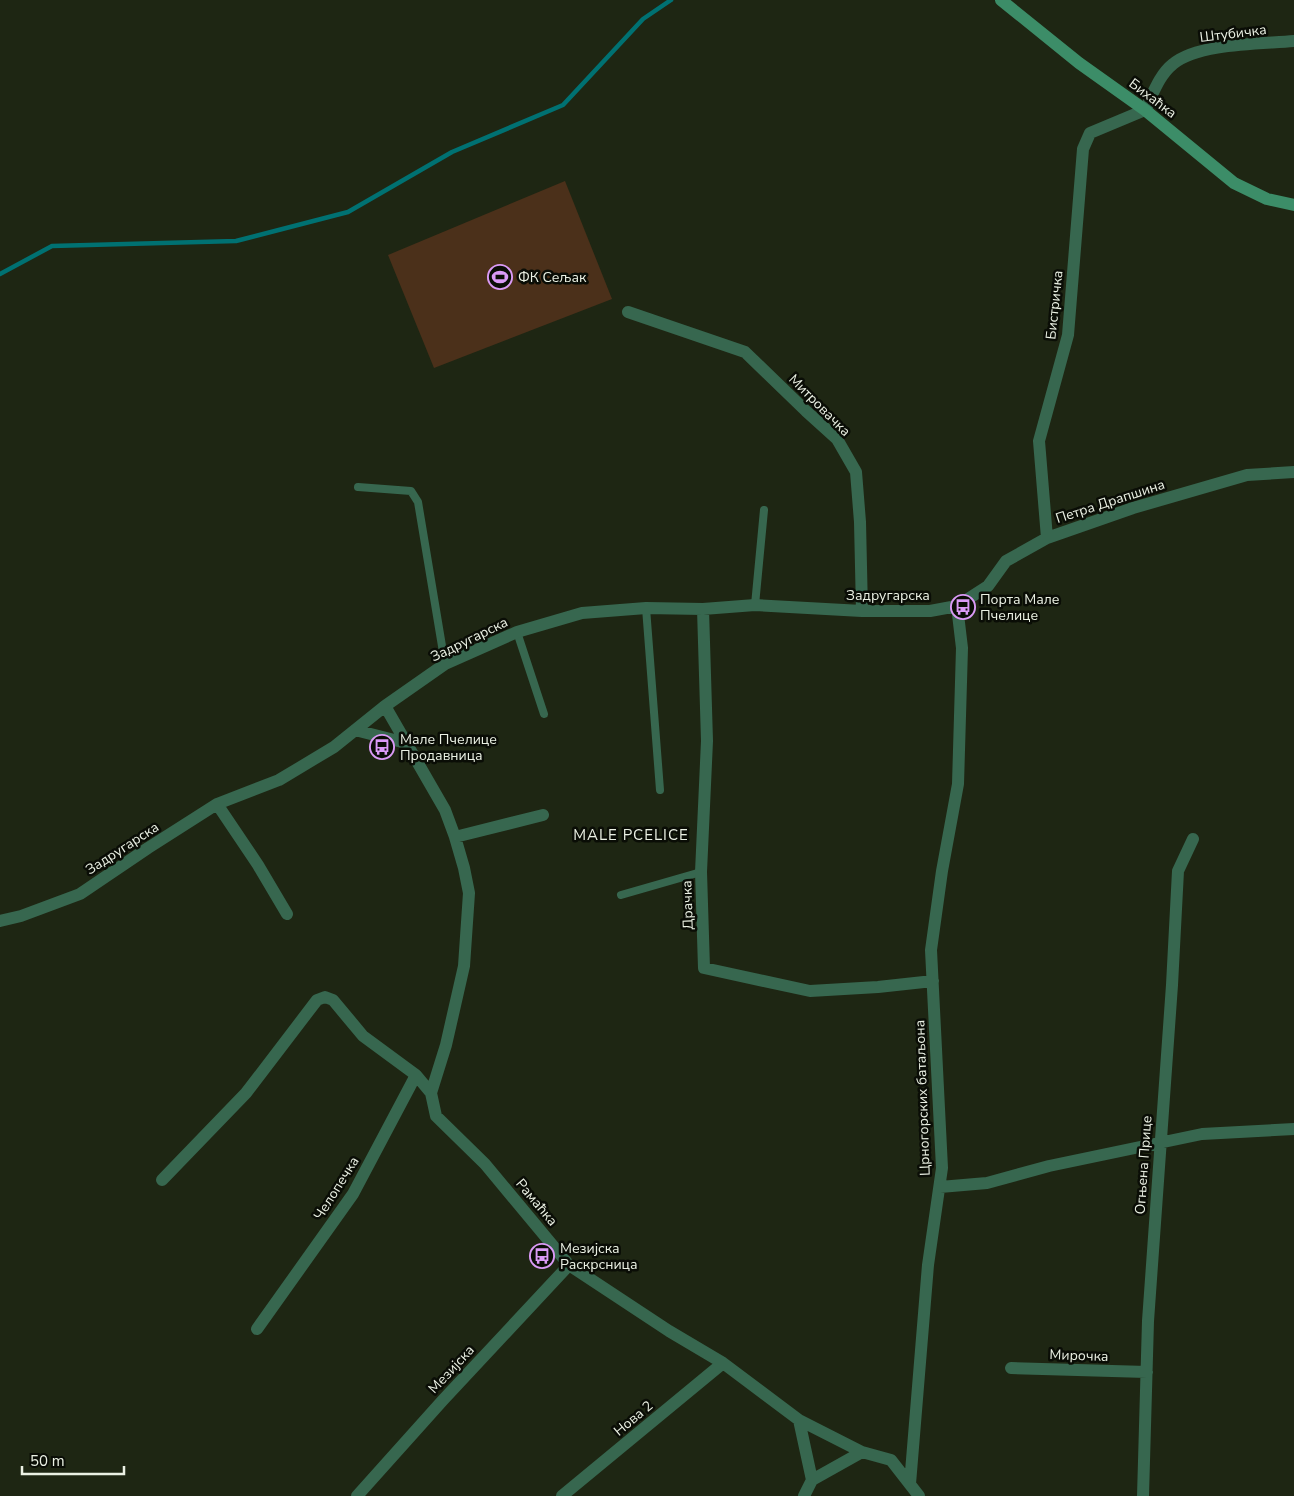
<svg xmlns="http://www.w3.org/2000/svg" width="1294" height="1496" font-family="'Nunito Sans',sans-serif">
<rect width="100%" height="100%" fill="#1e2613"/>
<path fill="#4b301a" d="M565,181L612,299L434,368L388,255Z"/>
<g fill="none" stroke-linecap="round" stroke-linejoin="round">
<path stroke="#007172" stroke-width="4.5" d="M0,274L52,246L236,241L348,212L452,152L563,105L643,19L671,0"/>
<path stroke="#37674f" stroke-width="8" d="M358,487L411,491L418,502L445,664
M755,605L764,510
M646,608L660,790
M517,632L544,714
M621,895L701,872"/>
<path stroke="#37674f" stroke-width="12" d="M628,312L745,352L806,411L837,439L856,472L860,522L862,611
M1047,538L1039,441L1068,335L1083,149L1090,133L1145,110C1153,94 1159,75 1173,64C1198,43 1261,44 1294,41
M703,609L707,741L701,872L704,968L810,991L878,987L933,981
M385,706L445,810L455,837L464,868L469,893L464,966L446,1045L431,1093L436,1116L485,1164L569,1265L669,1331L723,1363L799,1420L862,1452L891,1460L919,1496
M355,730L406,743
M217,804L258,865L287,914
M455,837L543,815
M0,921L21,916L80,894L148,848L217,804L279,780L334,747L385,706L445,664L517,632L582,613L646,608L703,609L755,605L862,611H930L957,606L988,586L1006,561L1047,538L1133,508L1247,475L1294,472
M162,1180L246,1093L317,1000L325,997L333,1000L363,1036L416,1075
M940,1187L987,1183L1049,1166L1202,1134L1294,1129
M257,1329L353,1194L416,1075L431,1093
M1011,1368L1147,1372
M799,1420L812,1480
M910,1484L928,1265L942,1168L931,950L942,871L958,784L962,648L957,606
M357,1496L443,1400L569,1265
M562,1496L723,1363
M804,1496L812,1480L862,1452
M1143,1496L1148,1321L1172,985L1178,871L1193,839"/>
<path stroke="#3c8d68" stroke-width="12" d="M1001,0L1079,63L1145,110L1234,183L1267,199L1294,205"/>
</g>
<defs>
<symbol id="stadium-ring" viewBox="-11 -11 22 22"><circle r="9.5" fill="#0a0d06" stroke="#da9af6" stroke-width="1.5"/><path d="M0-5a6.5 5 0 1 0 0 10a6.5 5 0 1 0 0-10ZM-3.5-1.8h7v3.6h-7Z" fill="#da9af6"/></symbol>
<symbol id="bus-ring" viewBox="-11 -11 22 22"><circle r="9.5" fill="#0a0d06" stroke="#da9af6" stroke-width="1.5"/><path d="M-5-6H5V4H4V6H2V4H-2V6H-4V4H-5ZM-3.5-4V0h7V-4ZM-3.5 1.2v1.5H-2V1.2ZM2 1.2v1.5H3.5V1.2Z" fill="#da9af6"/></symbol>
</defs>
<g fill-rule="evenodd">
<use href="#stadium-ring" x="486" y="263" width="28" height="28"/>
<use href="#bus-ring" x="949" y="593" width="28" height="28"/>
<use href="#bus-ring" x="368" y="733" width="28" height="28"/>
<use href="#bus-ring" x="528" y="1242" width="28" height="28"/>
</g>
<g text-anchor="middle" stroke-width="5" stroke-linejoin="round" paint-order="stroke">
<g font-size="14" fill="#ebf1e4" stroke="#0a0d06">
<text transform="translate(1233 33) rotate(-7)" y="5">Штубичка</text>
<text transform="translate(1153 98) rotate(37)" y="5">Бихаћка</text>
<text transform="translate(1054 305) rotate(-84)" y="5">Бистричка</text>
<text transform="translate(820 405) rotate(45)" y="5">Митровачка</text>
<text transform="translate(1110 501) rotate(-18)" y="5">Петра Драпшина</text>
<text x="888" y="600">Задругарска</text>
<text transform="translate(469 639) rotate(-26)" y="5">Задругарска</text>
<text transform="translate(122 848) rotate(-33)" y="5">Задругарска</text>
<text transform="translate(687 905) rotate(-92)" y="5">Драчка</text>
<text transform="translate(922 1098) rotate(-92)" y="5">Црногорских батаљона</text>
<text transform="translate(1143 1165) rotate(-86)" y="5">Огњена Прице</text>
<text transform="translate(336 1188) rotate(-58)" y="5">Челопечка</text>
<text transform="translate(537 1202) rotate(50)" y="5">Рамаћка</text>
<text transform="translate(1079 1355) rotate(2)" y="5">Мирочка</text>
<text transform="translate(451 1369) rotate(-47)" y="5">Мезијска</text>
<text transform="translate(633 1418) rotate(-40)" y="5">Нова 2</text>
</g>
<g font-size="14" fill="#ebf1e4" stroke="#0a0d06" text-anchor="start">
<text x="518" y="282">ФК Сељак</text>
<text x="980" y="604">Порта Мале<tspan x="980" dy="16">Пчелице</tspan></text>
<text x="400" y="744">Мале Пчелице<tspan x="400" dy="16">Продавница</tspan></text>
<text x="560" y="1253">Мезијска<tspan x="560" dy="16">Раскрсница</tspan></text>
</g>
<g font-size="15" letter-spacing="1" fill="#ebf1e4" stroke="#0a0d06">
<text x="631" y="840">MALE PCELICE</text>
</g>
</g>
<path d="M22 1466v8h102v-8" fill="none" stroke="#ebf1e4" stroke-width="2.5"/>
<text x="30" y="1466" font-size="15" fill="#ebf1e4" stroke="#0a0d06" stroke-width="4" paint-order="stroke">50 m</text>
</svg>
